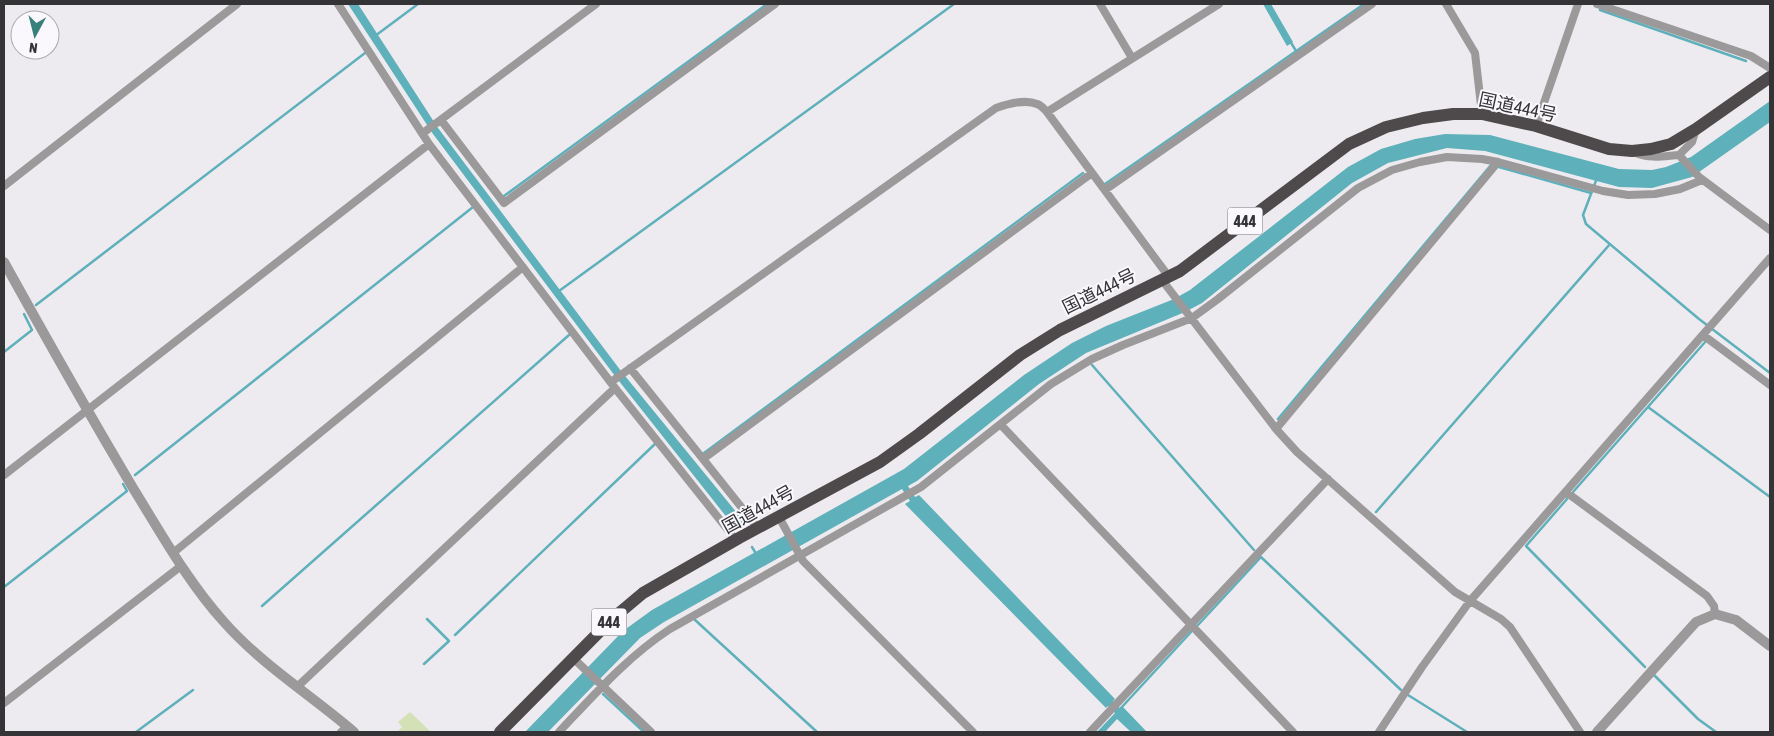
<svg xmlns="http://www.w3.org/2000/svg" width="1774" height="736" font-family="'Asap Condensed','Noto Sans JP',sans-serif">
	<rect width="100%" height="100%" fill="#edebef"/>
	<!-- green -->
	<path fill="#d4e1b7" d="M 410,712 L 431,732 L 397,732 L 402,727 L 398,722 Z"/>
	<!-- water -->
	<path fill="#5eb0bb" d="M 348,4 L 358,4 L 438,128 L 621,371 L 746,524 L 736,529 L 615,376 L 433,134 Z
		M 1263,4 L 1271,4 L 1293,42 L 1287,46 Z
		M 1770,101 L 1770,122 L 1692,177 L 1652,188 L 1619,187 L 1485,151 L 1447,148 L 1388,163 L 1352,183 L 1202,303 L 1185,312 L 1086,353 L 1039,384 L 917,481 L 908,486 L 915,497 L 919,495 L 1115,699 L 1113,701 L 1120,708 L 1122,706 L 1147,732 L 1131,732 L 1117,719 L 1105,732 L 1097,732 L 1115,713 L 1108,706 L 1106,708 L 905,504 L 910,501 L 902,489 L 664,622 L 640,638 L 548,732 L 525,732 L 623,631 L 652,610 L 904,469 L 1024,375 L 1072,343 L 1106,326 L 1174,299 L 1190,290 L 1348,167 L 1381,149 L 1415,139 L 1445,134 L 1490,135 L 1619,169 L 1652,170 L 1666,167 L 1691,157 Z"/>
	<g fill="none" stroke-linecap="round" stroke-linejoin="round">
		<!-- stream -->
		<path stroke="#5eb0bb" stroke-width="2.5" d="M 1600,10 L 1746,61
			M 375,36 L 418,4
			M 1290,41 L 1296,51
			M 1499,167 L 1591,193
			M 1597,178 L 1583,215 L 1586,224 L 1699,319 L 1770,373
			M 1105,184 L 1364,4
			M 504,196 L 767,4
			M 559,291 L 954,4
			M 36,305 L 365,53
			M 4,352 L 32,330 L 24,314
			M 1092,365 L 1254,550
			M 1648,407 L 1770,497
			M 1278,419 L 1491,165
			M 704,453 L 1083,173
			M 135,475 L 473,207
			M 1573,492 L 1706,341
			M 1567,499 L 1526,546 L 1645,667
			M 1376,512 L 1610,244
			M 752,547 L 755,552
			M 4,587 L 127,491 L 123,484
			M 262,606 L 569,335
			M 694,619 L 817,732
			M 1198,625 L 1261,557 L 1401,690
			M 455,635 L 656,443
			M 424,664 L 449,641 L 427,619
			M 1654,675 L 1698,719 L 1716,732
			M 603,694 L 644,732
			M 1408,695 L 1467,732
			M 1121,708 L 1191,632
			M 136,732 L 193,690"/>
		<!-- minor -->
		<path stroke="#9b9999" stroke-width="8" d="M 338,4 L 429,144 L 615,388 L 736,540
			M 1100,4 L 1132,58
			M 1446,4 L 1475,53 L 1482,114
			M 1597,4 L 1751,56 L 1770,68
			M 1047,112 L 1219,4
			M 441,120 L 504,203 L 775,4
			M 1536,126 L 1578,4
			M 423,133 L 596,4
			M 1636,153 C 1650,159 1664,156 1679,155 L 1699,177 L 1770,230
			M 1679,155 L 1692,142 L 1696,129
			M 4,186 L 237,4
			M 1105,190 L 1372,4
			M 1162,280 L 1276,429 L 1297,452 L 1455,592 L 1501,619 L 1510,627 L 1580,732
			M 1703,335 L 1770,385
			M 630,368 L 703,459
			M 611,382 L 996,108 C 1007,104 1026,99 1037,104 C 1041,105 1044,109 1047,112 L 1169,277
			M 1001,425 L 1293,732
			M 1276,429 L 1498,162
			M 4,475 L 429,144
			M 1566,492 L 1707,596 L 1714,606 L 1715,614
			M 779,517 L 803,561 L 973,732
			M 758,528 L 703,459 L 1092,173
			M 173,553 L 523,267
			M 573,658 L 651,732
			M 297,687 L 615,388
			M 4,703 L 181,566
			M 341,732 L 347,727
			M 559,732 C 594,695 627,657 670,629 L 921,487 L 1051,384 L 1092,359 L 1123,345 L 1192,318 L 1218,299 L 1358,188 L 1392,170 L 1420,162 L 1447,157 L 1482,159 L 1498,162 L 1603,191 L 1628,195 L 1655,194 L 1680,189 L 1702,180
			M 1090,732 L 1328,479
			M 1379,732 L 1422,667 L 1470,601 L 1770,258"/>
		<!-- tertiary -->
		<path stroke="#9b9999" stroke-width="10" d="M 4,262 C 46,338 89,414 133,488 C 162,535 188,582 224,622 C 262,665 311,695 354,732
			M 1597,732 L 1696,622 L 1715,614 L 1736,620 L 1770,646"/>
		<!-- trunk -->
		<path stroke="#4e4a4b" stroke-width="12" d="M 500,732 L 612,619 L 643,593 L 739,538 L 880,462 L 919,434 L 1020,355 L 1060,330 L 1180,271 L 1349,144 L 1386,127 L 1423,118 L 1453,114 L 1482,114 L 1536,126 L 1609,149 L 1632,151 L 1651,149 L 1671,144 L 1696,129 L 1770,77"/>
	</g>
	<g text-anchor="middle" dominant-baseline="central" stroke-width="4" stroke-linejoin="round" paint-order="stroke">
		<!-- shield labels -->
		<g fill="#faf8fc" stroke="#6f6e71" stroke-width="1">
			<rect x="1227.5" y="207.5" width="35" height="27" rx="4"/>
			<rect x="591.5" y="608.5" width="35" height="27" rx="4"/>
		</g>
		<g font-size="16" font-weight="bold" fill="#343335">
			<text x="1245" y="221">444</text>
			<text x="609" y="622">444</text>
		</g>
		<!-- street labels -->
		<g font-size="18" fill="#343335" stroke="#faf8fc">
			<text transform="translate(1518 107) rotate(12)">国道444号</text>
			<text transform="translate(1099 291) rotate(-26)">国道444号</text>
			<text transform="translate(758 509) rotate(-29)">国道444号</text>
		</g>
	</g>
	<!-- border -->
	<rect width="1774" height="736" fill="none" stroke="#343335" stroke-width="10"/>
	<!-- north arrow -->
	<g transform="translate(35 35) rotate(187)"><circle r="24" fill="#faf8fc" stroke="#aba9ac"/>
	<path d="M0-4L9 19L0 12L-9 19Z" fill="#38807b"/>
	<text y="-8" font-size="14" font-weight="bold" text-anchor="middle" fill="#343335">N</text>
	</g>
</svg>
